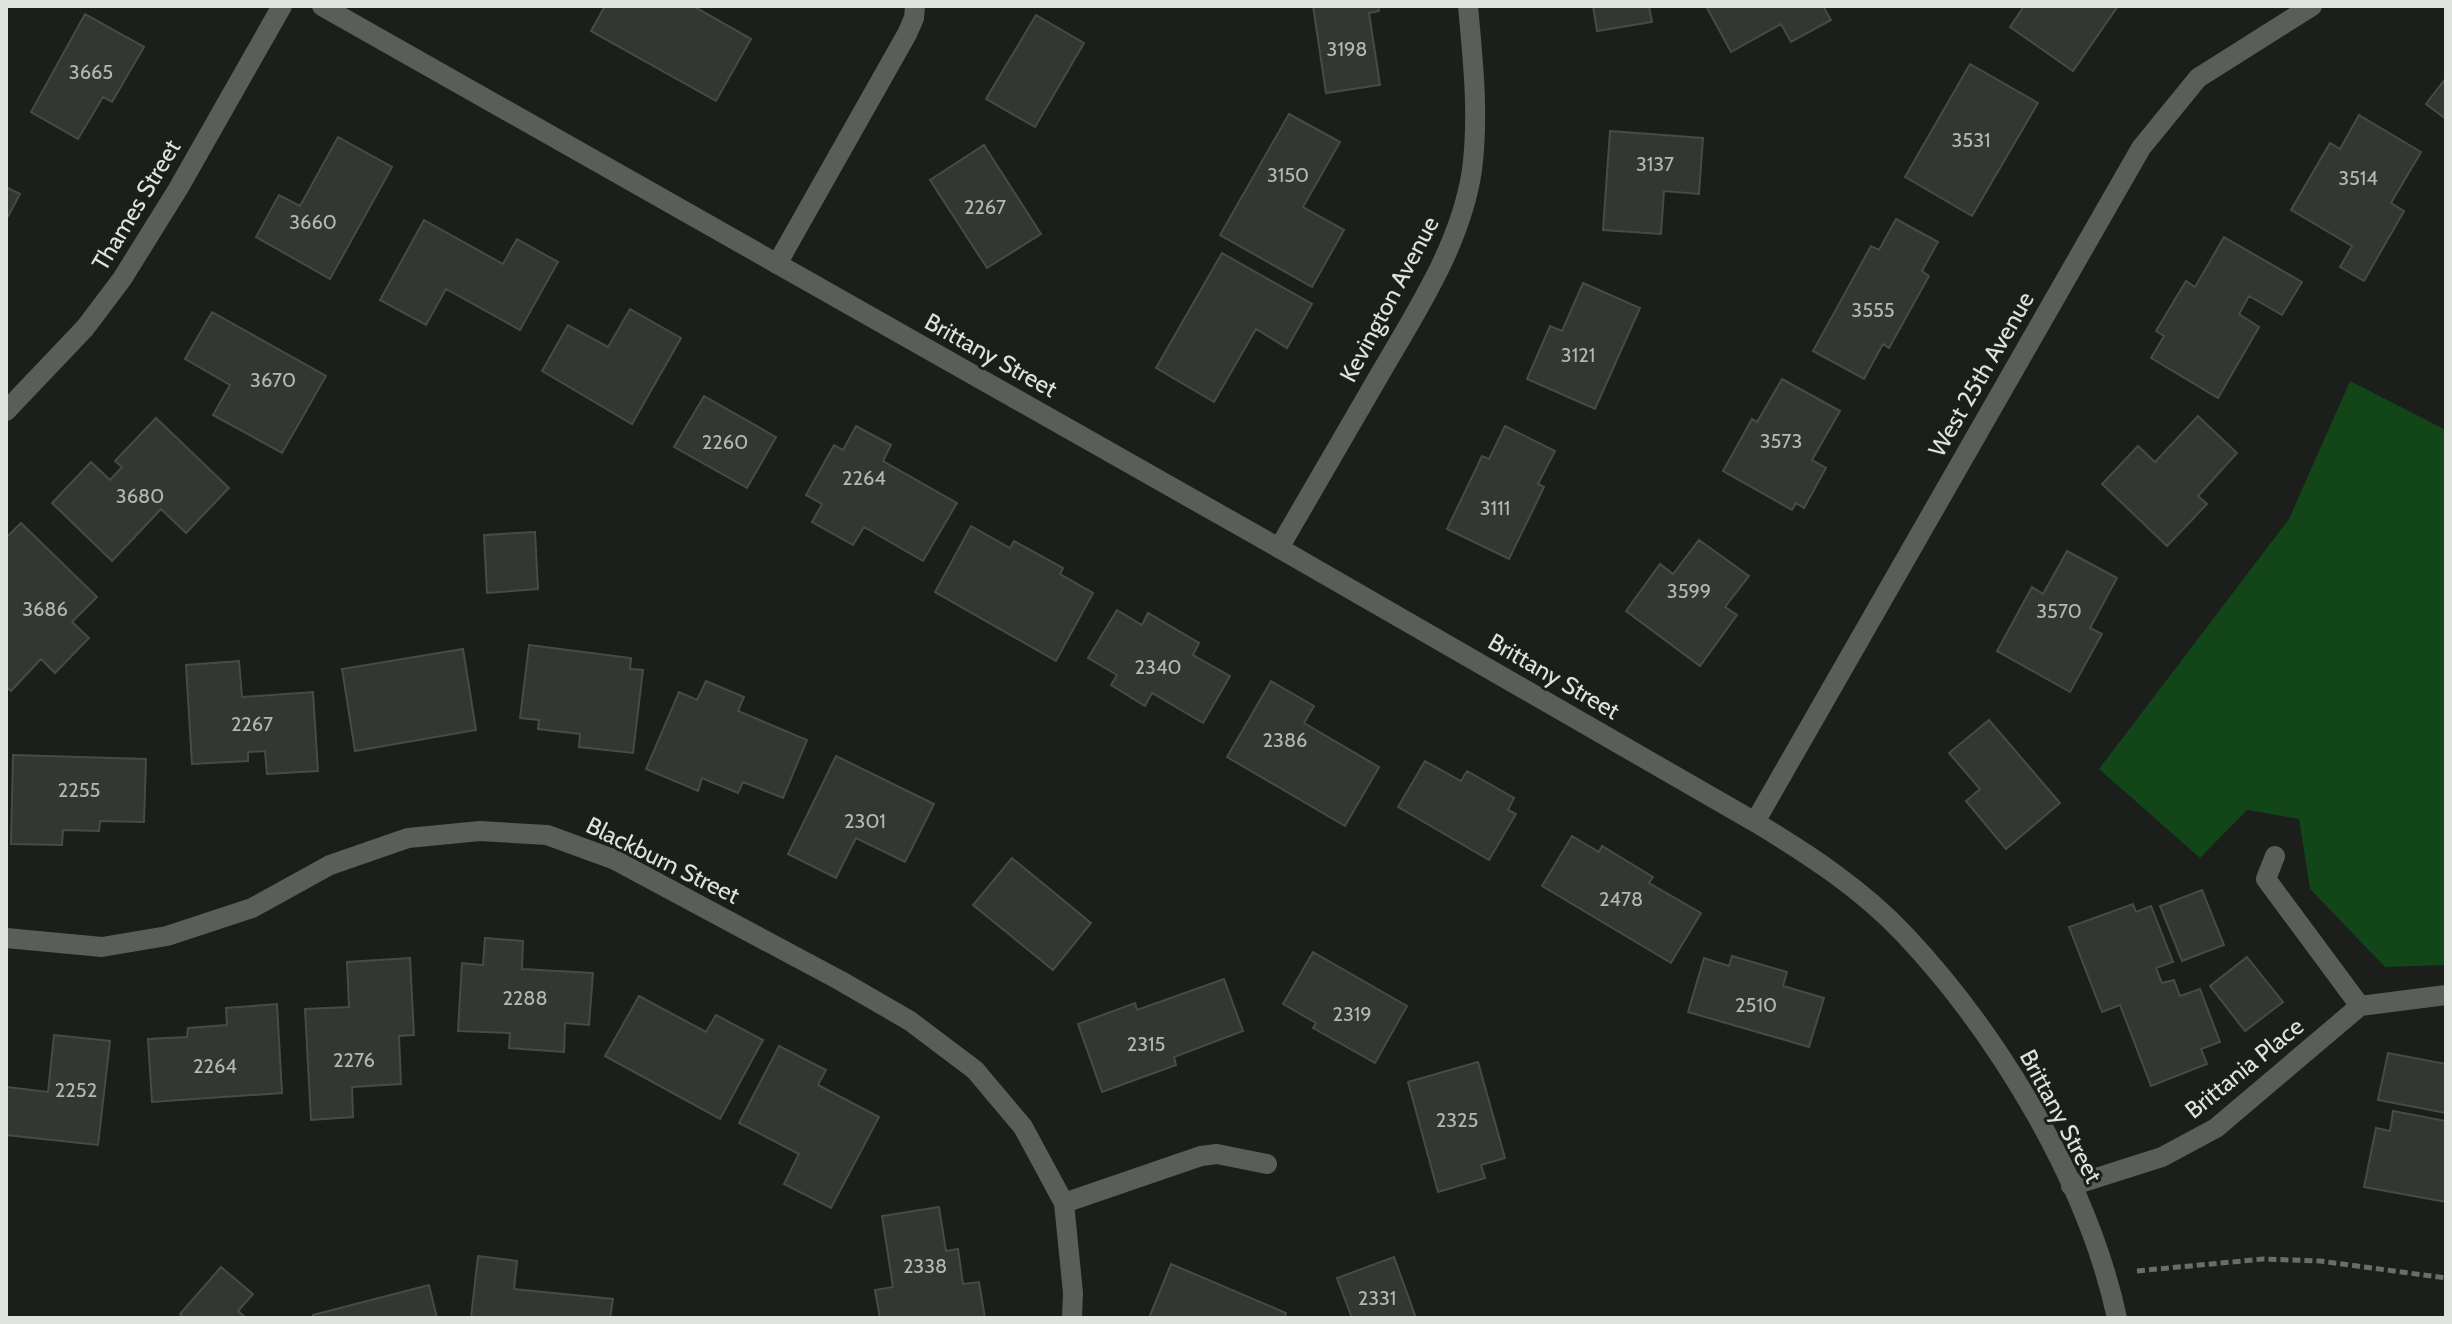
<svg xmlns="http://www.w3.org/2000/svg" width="2452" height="1324" font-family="Cabin,sans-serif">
	<rect width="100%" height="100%" fill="#1b1e1b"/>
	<!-- green -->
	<path fill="#124517" d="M 2350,381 L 2446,430 L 2446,965 L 2385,967 L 2310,889 L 2299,819 L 2247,810 L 2200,858 L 2099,769 L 2289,519 Z"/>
	<!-- building -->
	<path fill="#333633" stroke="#474b47" stroke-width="2" d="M 605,6 L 693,6 L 751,39 L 716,101 L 591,31 Z
		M 1313,6 L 1378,6 L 1379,11 L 1369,13 L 1380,85 L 1326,93 Z
		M 1593,6 L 1649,6 L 1652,22 L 1597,31 Z
		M 1706,6 L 1823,6 L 1831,20 L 1791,42 L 1781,24 L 1731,52 Z
		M 2024,6 L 2118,6 L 2073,71 L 2010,27 Z
		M 85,14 L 144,47 L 112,102 L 103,97 L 78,139 L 31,112 Z
		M 1036,15 L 1084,43 L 1035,127 L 986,99 Z
		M 1970,64 L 2038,103 L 1972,216 L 1905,177 Z
		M 2446,78 L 2446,119 L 2426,104 Z
		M 1289,114 L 1340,142 L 1303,207 L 1344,230 L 1312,287 L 1220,235 Z
		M 2359,115 L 2421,152 L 2391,203 L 2404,211 L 2364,281 L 2340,267 L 2352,246 L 2291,210 L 2330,143 L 2340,149 Z
		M 1610,131 L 1703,138 L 1699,194 L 1664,191 L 1661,234 L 1603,230 Z
		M 338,137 L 392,167 L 330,279 L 256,237 L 279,195 L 300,206 Z
		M 984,145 L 1041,234 L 987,268 L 930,180 Z
		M 6,187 L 20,194 L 6,220 Z
		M 1896,219 L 1938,242 L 1922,271 L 1929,276 L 1889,348 L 1883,344 L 1864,379 L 1813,351 L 1871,246 L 1879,250 Z
		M 424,220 L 503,264 L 517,239 L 558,262 L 520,330 L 446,289 L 426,325 L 380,300 Z
		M 2224,237 L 2302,282 L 2282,315 L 2249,296 L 2239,314 L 2259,327 L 2218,398 L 2151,358 L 2164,336 L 2156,331 L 2186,281 L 2195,287 Z
		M 1222,253 L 1312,304 L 1287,348 L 1256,329 L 1214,402 L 1156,368 Z
		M 1583,283 L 1640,308 L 1595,409 L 1527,379 L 1550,326 L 1562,331 Z
		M 630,309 L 681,338 L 632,424 L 542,371 L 568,325 L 608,347 Z
		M 212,312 L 326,376 L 282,453 L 213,415 L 230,385 L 185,359 Z
		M 1782,379 L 1840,411 L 1812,460 L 1826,468 L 1804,508 L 1796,503 L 1792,510 L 1723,471 L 1752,419 L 1757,422 Z
		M 704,396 L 776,437 L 747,488 L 674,447 Z
		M 2198,416 L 2237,453 L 2198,496 L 2207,504 L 2167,546 L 2102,484 L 2138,446 L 2155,462 Z
		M 156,418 L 229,488 L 186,533 L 161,509 L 112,561 L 52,503 L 91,462 L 110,480 L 122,467 L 115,461 Z
		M 856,426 L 891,445 L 883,461 L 957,503 L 923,561 L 864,527 L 853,545 L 812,522 L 822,504 L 806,495 L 834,445 L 843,450 Z
		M 1505,426 L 1555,451 L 1538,484 L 1544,487 L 1509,559 L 1447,529 L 1482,456 L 1489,459 Z
		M 21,523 L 97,597 L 72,622 L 89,638 L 55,673 L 41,659 L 11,691 L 6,686 L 6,538 Z
		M 971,526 L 1010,548 L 1014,541 L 1063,568 L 1060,574 L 1093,593 L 1056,661 L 935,592 Z
		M 535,532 L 538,589 L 487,593 L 484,535 Z
		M 1699,540 L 1749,576 L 1725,607 L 1737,615 L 1700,666 L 1626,611 L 1660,564 L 1673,574 Z
		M 2067,551 L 2117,578 L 2090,628 L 2102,634 L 2070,692 L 1997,651 L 2032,587 L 2043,594 Z
		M 1117,610 L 1142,625 L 1148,613 L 1199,643 L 1193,655 L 1230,676 L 1203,723 L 1152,693 L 1145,706 L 1111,685 L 1117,675 L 1088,658 Z
		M 529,645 L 631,658 L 630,669 L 643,670 L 633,753 L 579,747 L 580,734 L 538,729 L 539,720 L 520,718 Z
		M 463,649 L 476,730 L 355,751 L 342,669 Z
		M 239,661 L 242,697 L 313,692 L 318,771 L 267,774 L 265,751 L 248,752 L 248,761 L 192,764 L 186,665 Z
		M 706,681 L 744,697 L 738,711 L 807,740 L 783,798 L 743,782 L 738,793 L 702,778 L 698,791 L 646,769 L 679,692 L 697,700 Z
		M 1271,681 L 1314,706 L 1304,723 L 1379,767 L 1345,826 L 1227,757 Z
		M 1989,720 L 2060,803 L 2006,849 L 1966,801 L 1980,789 L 1949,753 Z
		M 13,755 L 146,759 L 144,822 L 100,821 L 99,831 L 63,830 L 62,845 L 11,844 Z
		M 836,756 L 934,804 L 905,862 L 856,838 L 836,878 L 788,854 Z
		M 1425,761 L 1461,781 L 1467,771 L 1514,798 L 1508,810 L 1516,814 L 1489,860 L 1398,807 Z
		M 1572,836 L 1599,852 L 1602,846 L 1653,877 L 1649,883 L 1701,913 L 1671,963 L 1542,886 Z
		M 1012,858 L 1091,923 L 1053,970 L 973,905 Z
		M 2202,890 L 2224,945 L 2182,961 L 2160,906 Z
		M 2133,904 L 2136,912 L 2151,906 L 2173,962 L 2156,968 L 2162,983 L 2174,980 L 2180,996 L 2200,989 L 2220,1042 L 2201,1049 L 2207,1064 L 2151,1086 L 2120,1005 L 2102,1012 L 2069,927 Z
		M 485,938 L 523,941 L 522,969 L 593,973 L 589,1025 L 565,1023 L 564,1052 L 509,1048 L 510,1033 L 458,1031 L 462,963 L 483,965 Z
		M 1313,952 L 1407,1006 L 1375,1063 L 1313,1028 L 1316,1023 L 1283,1004 Z
		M 1732,956 L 1787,972 L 1783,986 L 1824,998 L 1809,1047 L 1688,1012 L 1704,958 L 1729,966 Z
		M 2247,957 L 2283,1002 L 2245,1031 L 2210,986 Z
		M 410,958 L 414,1035 L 399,1036 L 401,1084 L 352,1087 L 353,1117 L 311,1120 L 305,1009 L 349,1007 L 347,962 Z
		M 1224,979 L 1243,1031 L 1174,1057 L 1176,1065 L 1102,1092 L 1078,1024 L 1135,1003 L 1137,1010 Z
		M 639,996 L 706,1032 L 716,1015 L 763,1040 L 720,1119 L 605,1056 Z
		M 277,1004 L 282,1093 L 152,1102 L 148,1039 L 187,1037 L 188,1028 L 227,1025 L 226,1008 Z
		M 54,1035 L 110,1041 L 98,1145 L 6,1135 L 6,1087 L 48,1092 Z
		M 779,1046 L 826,1070 L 818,1085 L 879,1117 L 831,1208 L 784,1184 L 799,1154 L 739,1123 Z
		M 2388,1053 L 2446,1064 L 2446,1113 L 2378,1100 Z
		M 1478,1062 L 1505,1158 L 1481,1165 L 1485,1178 L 1438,1192 L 1408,1082 Z
		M 2393,1111 L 2446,1121 L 2446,1202 L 2364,1187 L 2376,1128 L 2390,1131 Z
		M 939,1207 L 946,1251 L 958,1249 L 963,1284 L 979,1282 L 985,1318 L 880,1318 L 875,1290 L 893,1287 L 882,1216 Z
		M 478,1256 L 517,1261 L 514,1289 L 613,1299 L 610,1318 L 471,1318 Z
		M 1394,1257 L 1416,1318 L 1352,1318 L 1337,1278 Z
		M 1171,1264 L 1286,1313 L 1284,1318 L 1149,1318 Z
		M 221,1267 L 253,1294 L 238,1311 L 246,1318 L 184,1318 L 180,1314 Z
		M 429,1285 L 437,1318 L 314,1318 L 313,1315 Z"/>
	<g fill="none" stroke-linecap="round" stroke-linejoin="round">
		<!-- path -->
		<path stroke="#6a6d6a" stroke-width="5" stroke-dasharray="8 4" stroke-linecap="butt" d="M 2137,1271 L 2263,1259 L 2320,1261 L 2446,1278"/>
		<!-- street -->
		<path stroke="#5a5e5a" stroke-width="20" d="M 777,264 L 907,34 L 914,18 L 915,6
			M 6,411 L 85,328 L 122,279 L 178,189 L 282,6
			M 1279,548 C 1313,490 1346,432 1380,374 C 1417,310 1461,244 1472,170 C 1479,115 1473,61 1468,6
			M 1755,822 C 1808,854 1862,889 1905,935 C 1999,1035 2088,1183 2117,1318
			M 2275,856 L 2266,879 L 2360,1006
			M 6,938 L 102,947 L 167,936 L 252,908 L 330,865 L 408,838 L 480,831 L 547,835 L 613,859 L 841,981 L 910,1021 L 975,1070 L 1023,1127 L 1064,1203
			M 2071,1186 L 2162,1157 L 2216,1128 L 2360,1006 L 2446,995
			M 1072,1318 L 1073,1293 L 1064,1203 L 1201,1156 L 1217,1154 L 1267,1164"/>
		<!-- secondary -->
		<path stroke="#5a5e5a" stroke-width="20" d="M 322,6 L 1279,548 L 1755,822 L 2141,148 L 2198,78 L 2312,6"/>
	</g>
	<g text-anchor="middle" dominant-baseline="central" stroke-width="6" stroke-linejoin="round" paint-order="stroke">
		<!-- number labels -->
		<g font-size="20" fill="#b5b7b5">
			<text x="1347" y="49">3198</text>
			<text x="91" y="72">3665</text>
			<text x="1971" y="140">3531</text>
			<text x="1655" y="164">3137</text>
			<text x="1288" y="175">3150</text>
			<text x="2358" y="178">3514</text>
			<text x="985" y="207">2267</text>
			<text x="313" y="222">3660</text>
			<text x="1873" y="310">3555</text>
			<text x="1578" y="355">3121</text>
			<text x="273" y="380">3670</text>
			<text x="1781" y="441">3573</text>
			<text x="725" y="442">2260</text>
			<text x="864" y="478">2264</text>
			<text x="140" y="496">3680</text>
			<text x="1495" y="508">3111</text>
			<text x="1689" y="591">3599</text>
			<text x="45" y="609">3686</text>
			<text x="2059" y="611">3570</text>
			<text x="1158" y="667">2340</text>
			<text x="252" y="724">2267</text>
			<text x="1285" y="740">2386</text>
			<text x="79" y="790">2255</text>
			<text x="865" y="821">2301</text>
			<text x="1621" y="899">2478</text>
			<text x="525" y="998">2288</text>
			<text x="1756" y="1005">2510</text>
			<text x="1352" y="1014">2319</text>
			<text x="1146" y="1044">2315</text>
			<text x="354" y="1060">2276</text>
			<text x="215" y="1066">2264</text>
			<text x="76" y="1090">2252</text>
			<text x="1457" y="1120">2325</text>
			<text x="925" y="1266">2338</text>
			<text x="1377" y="1298">2331</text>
		</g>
		<!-- street labels -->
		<g font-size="24" fill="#e0e2e0" stroke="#1b1e1b">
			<text transform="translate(136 205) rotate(-59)">Thames Street</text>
			<text transform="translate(1389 299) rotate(-62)">Kevington Avenue</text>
			<text transform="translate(991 355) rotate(29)">Brittany Street</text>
			<text transform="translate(1981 374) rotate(-60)">West 25th Avenue</text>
			<text transform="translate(1554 676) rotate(30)">Brittany Street</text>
			<text transform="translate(663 860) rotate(26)">Blackburn Street</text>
			<text transform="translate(2244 1068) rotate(-39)">Brittania Place</text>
			<text transform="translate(2061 1116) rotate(62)">Brittany Street</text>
		</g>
	</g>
	<!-- border -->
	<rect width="2452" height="1324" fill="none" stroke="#e0e2e0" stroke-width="16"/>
</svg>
